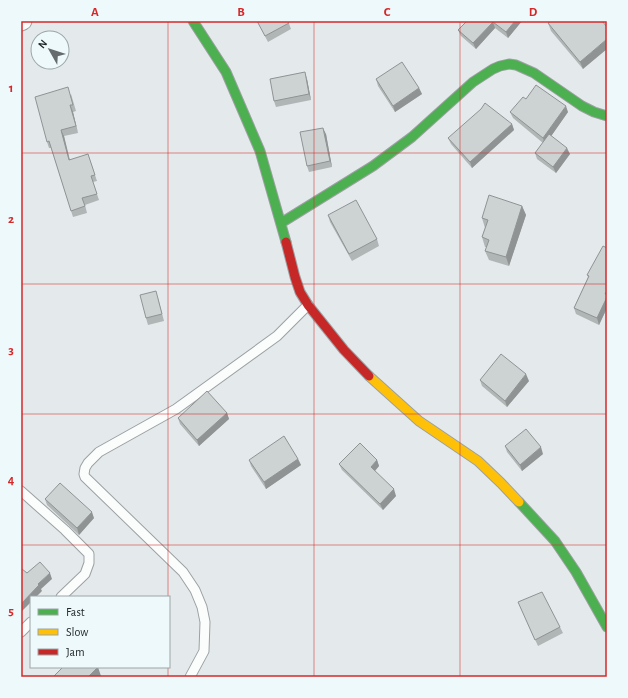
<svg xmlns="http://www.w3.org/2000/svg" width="628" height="698" font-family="'Alegreya Sans',sans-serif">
	<rect width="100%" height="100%" fill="#e4eaec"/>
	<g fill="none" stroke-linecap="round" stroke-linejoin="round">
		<defs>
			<path id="lane" d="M 21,491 L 65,530 L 89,554 L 89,563 L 85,574 L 61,597
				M 21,632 L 31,622
				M 190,677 L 204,651 L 205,622 L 202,607 L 195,590 L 183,572 L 85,477 L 84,474 L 85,468 L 88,463 L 99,452 L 176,409 L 277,336 L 308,305"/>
			<path id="street" d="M 21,22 L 23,21"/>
			<path id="fast" d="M 193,21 L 226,72 L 260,151 L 286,242
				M 281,223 L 373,166 L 412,137 L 473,82 L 493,69 L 500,66 L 509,64 L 516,65 L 534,73 L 582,106 L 594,112 L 607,116
				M 519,502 L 555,541 L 576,572 L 607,627"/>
			<path id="slow" d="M 369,376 L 419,421 L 478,461 L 501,483 L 519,502"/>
			<path id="jam" d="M 286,242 L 295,277 L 300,292 L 308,305 L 344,350 L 369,376"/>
		</defs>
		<!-- lane casing -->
		<use href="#lane" stroke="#9ca0a2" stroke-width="11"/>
		<!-- street casing -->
		<use href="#street" stroke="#9ca0a2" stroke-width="19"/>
		<!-- fast casing -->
		<use href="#fast" stroke="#9ca0a2" stroke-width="11"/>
		<!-- slow casing -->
		<use href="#slow" stroke="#9ca0a2" stroke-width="11"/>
		<!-- jam casing -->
		<use href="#jam" stroke="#9ca0a2" stroke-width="11"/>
		<!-- lane -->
		<use href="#lane" stroke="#fbfcfc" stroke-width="9"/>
		<!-- street -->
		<use href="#street" stroke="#fbfcfc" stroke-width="17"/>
		<!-- fast -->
		<use href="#fast" stroke="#4caf50" stroke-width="9"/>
		<!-- slow -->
		<use href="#slow" stroke="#ffc107" stroke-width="9"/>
		<!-- jam -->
		<use href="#jam" stroke="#c62828" stroke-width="9"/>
	</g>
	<!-- wall -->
	<path fill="#b0b5b5" d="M 257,21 L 288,21 L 291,29 L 268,42 Z
		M 467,21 L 522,21 L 508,38 L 495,28 L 476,49 L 461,36 L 458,30 Z
		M 602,21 L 583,69 L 551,31 L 548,23 Z
		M 307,79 L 311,100 L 276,107 L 274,101 Z
		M 376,79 L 419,88 L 422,94 L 395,112 L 378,86 Z
		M 71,94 L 76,111 L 73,112 L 78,133 L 64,136 L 70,160 L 88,154 L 97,181 L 93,182 L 99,200 L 85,205 L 87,213 L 73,217 L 51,148 L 49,148 L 47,142 Z
		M 526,99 L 568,112 L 551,136 L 570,154 L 556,173 L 537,159 L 535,153 L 543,143 L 513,118 L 510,112 Z
		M 512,124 L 514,130 L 472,168 L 451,144 L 448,138 Z
		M 326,134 L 332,167 L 309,172 L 307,166 Z
		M 522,206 L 526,215 L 509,266 L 489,260 L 485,251 L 487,247 L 485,247 L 482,237 L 485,228 L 482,218 Z
		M 328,215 L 377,239 L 379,246 L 352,261 L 330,222 Z
		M 607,248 L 607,308 L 599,325 L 576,314 L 574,308 L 588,277 L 587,275 Z
		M 158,298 L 164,321 L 148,325 L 146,318 Z
		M 480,380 L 529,381 L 507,407 L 482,386 Z
		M 227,413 L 229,419 L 199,446 L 180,424 L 178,418 Z
		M 505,446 L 543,454 L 522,471 L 507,452 Z
		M 298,459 L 301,465 L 266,489 L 251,466 L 249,460 Z
		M 377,460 L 379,466 L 375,471 L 396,496 L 383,510 L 342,470 L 339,464 Z
		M 45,499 L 94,518 L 79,535 L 47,505 Z
		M 518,602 L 560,627 L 563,633 L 538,646 Z"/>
	<!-- shaded-wall -->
	<path fill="#909394" d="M 515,21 L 522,21 L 508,38 L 506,32 Z
		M 493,22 L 495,28 L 476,49 L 473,43 Z
		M 607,39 L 607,49 L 583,69 L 580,62 Z
		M 305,72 L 307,79 L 311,100 L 309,94 Z
		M 419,88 L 422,94 L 395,112 L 393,106 Z
		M 70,105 L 73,112 L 78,133 Z
		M 566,106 L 568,112 L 545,145 L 543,138 Z
		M 512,124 L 514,130 L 472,168 L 470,162 Z
		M 323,128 L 326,134 L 332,167 L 330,161 Z
		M 61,130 L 64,136 L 71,166 L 69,160 Z
		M 567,148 L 570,154 L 556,173 L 553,167 Z
		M 522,206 L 526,215 L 509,266 L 506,257 Z
		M 607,291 L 607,308 L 599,325 L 597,318 L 605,294 Z
		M 526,374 L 529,381 L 507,407 L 505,401 Z
		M 227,413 L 229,419 L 199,446 L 197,440 Z
		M 541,447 L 543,454 L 522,471 L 520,465 Z
		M 298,459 L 301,465 L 266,489 L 264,482 Z
		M 377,460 L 379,466 L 373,473 L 371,467 Z
		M 394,489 L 396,496 L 383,510 L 380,504 Z
		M 92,512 L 94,518 L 79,535 L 77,528 Z
		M 50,573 L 52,579 L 41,589 L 42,591 L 36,597 L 31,597 L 31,602 L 21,612 L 21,604 L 38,584 Z
		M 98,667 L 101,676 L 101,677 L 88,677 Z"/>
	<!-- building -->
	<path fill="#cdd2d3" stroke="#909394" d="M 257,21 L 288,21 L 289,23 L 265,36 Z
		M 467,21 L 515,21 L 506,32 L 493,22 L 473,43 L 458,30 Z
		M 551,21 L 602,21 L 607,27 L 607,39 L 580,62 L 548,23 Z
		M 402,62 L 419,88 L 393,106 L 376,79 Z
		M 305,72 L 309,94 L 274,101 L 270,79 Z
		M 536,85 L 566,106 L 543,138 L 510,112 L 523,97 L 526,99 Z
		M 68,87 L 73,105 L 70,105 L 76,126 L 61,130 L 69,160 L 88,154 L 95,175 L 91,176 L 97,194 L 82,198 L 85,206 L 71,211 L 49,141 L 47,142 L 35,97 Z
		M 485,103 L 512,124 L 470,162 L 448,138 L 481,109 Z
		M 323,128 L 330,161 L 307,166 L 300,132 Z
		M 549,134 L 567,148 L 553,167 L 535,153 Z
		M 489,195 L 522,206 L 506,257 L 485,251 L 489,240 L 482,237 L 488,220 L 482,218 Z
		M 356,200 L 377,239 L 349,254 L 328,215 Z
		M 603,246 L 607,248 L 607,291 L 605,294 L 607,294 L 607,297 L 597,318 L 574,308 L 589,276 L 587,275 Z
		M 156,291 L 162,314 L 146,318 L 140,295 Z
		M 501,354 L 526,374 L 505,401 L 480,380 Z
		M 207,391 L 227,413 L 197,440 L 178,418 Z
		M 526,429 L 541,447 L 520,465 L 505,446 Z
		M 284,436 L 298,459 L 264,482 L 249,460 Z
		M 360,443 L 377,460 L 371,467 L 394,489 L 380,504 L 339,464 Z
		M 60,483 L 92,512 L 77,528 L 45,499 Z
		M 40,562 L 50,573 L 38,584 L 39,585 L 21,604 L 21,570 L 22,569 L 27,573 Z
		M 542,592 L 560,627 L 535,640 L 518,602 Z
		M 63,667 L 98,667 L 88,677 L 53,677 Z"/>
	<!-- grid -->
	<path fill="none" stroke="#d62828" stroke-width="1" stroke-opacity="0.55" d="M 168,21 L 168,597M 314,21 L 314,677M 460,21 L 460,677M 21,153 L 607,153M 21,284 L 607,284M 21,414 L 607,414M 21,545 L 607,545M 168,667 L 168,677"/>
	<!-- border -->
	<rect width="628" height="698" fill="none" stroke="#eef9fc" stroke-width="44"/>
	<!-- legend -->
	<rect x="30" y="596" width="140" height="72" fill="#eef9fc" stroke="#9ca5a7"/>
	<rect x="38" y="609" width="20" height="6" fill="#4caf50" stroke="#9ca5a7"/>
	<text x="66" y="616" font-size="12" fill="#222728">Fast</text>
	<rect x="38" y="629" width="20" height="6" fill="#ffc107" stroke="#9ca5a7"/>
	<text x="66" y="636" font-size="12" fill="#222728">Slow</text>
	<rect x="38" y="649" width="20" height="6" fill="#c62828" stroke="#9ca5a7"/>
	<text x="66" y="656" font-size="12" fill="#222728">Jam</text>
	<!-- north arrow -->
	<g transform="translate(50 50) rotate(309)"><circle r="19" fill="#eef9fc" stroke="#9ca5a7"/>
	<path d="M0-3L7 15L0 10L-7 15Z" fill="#666b6d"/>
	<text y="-6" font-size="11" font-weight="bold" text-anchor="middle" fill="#222728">N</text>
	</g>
	<rect x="22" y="22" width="584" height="654" fill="none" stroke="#d62828" stroke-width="1.5"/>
	<g font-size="13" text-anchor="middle" font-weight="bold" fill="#d62828">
		<text x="95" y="16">A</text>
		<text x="241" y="16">B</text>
		<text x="387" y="16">C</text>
		<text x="533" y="16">D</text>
		<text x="11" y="92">1</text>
		<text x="11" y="223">2</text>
		<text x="11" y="354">3</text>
		<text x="11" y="484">4</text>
		<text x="11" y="615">5</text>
	</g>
</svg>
